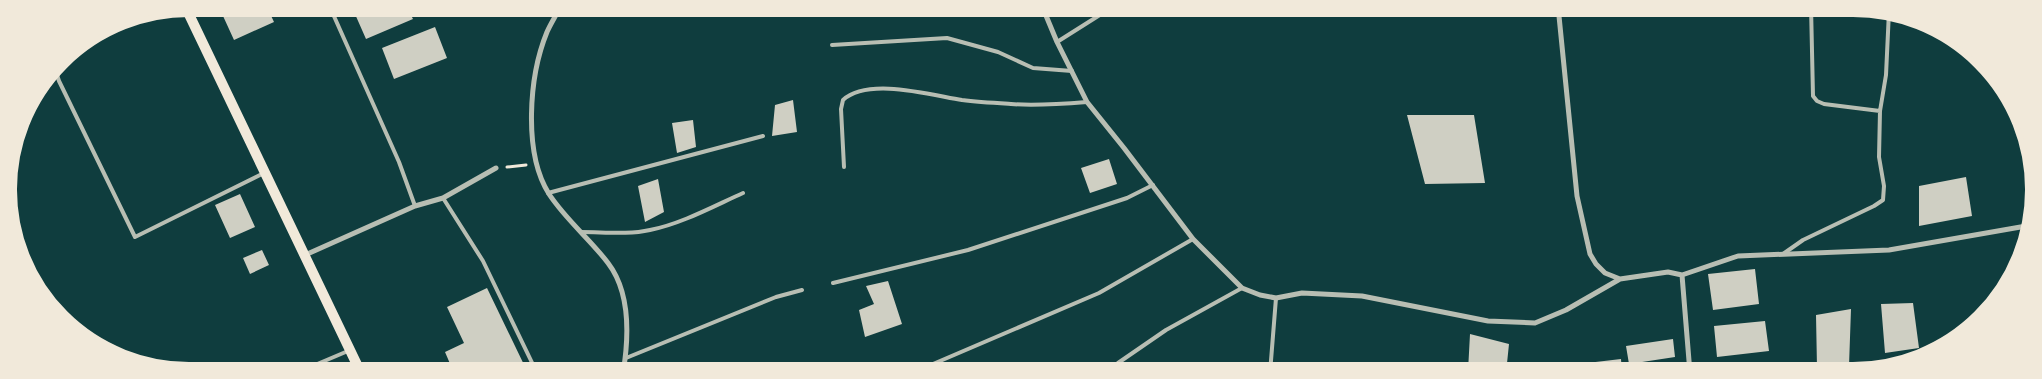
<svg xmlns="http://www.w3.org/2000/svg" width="2042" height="379" font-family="Overpass,sans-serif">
	<rect width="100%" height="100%" fill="#0f3d3e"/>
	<!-- building -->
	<path fill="#cfcfc3" d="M 218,5 L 266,5 L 274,22 L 234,40 Z
		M 351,5 L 406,5 L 413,19 L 366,39 Z
		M 435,27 L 447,58 L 394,79 L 382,48 Z
		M 793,100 L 797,132 L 772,136 L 775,105 Z
		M 1407,115 L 1474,115 L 1485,183 L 1425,184 Z
		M 693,120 L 696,147 L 677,153 L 672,123 Z
		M 1109,159 L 1117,184 L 1090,193 L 1081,168 Z
		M 1966,177 L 1972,216 L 1919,226 L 1919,186 Z
		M 658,179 L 664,212 L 645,222 L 638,186 Z
		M 240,194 L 255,227 L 230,238 L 215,205 Z
		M 262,250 L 269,265 L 250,274 L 243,258 Z
		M 1755,269 L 1759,304 L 1713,310 L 1708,274 Z
		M 888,281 L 902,324 L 865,337 L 859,310 L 874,304 L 866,286 Z
		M 487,288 L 528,373 L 454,373 L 445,352 L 464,343 L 447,307 Z
		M 1913,303 L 1919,348 L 1885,353 L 1881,304 Z
		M 1851,309 L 1849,366 L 1817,368 L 1816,315 Z
		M 1765,321 L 1769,351 L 1717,357 L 1714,326 Z
		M 1470,334 L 1509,344 L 1506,373 L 1475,373 L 1468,371 Z
		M 1673,339 L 1675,357 L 1629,364 L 1626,346 Z
		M 1621,359 L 1622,373 L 1588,373 L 1587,363 Z"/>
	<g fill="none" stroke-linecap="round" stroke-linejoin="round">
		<!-- path -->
		<path stroke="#f1e9da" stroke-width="3" d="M 507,167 L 526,165"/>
		<!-- service -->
		<path stroke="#b8beb3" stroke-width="4" d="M 329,5 L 399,162 L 415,206
			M 1811,6 L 1813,96 L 1817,101 L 1824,104 L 1880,111
			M 1057,42 L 1114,6
			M 832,45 L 947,38 L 998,52 L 1033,68 L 1072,71
			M 54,66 L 59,81 L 135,237 L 264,173
			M 844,167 L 841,109 L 843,100 C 868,77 931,95 962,100 C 978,102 995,103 1011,104 C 1037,106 1062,104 1087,102
			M 548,193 L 763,136
			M 443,198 L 483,261 L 537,373
			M 581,232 C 604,232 628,235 650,230 C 681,224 714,206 743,193
			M 1783,254 L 1803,240 L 1874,206 L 1883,200 L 1884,186 L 1879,157 L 1880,111 L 1886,75 L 1889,11
			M 833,283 L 968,250 L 1127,198 L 1153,185
			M 626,358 L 776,297 L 802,290
			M 1118,363 L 1166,330 L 1242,288
			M 296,373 L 348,351
			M 912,373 L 1099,293 L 1193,239
			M 1270,373 L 1276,298
			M 1842,374 L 1914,358"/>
		<!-- minor -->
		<path stroke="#b8beb3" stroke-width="5" d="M 561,5 C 557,14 551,23 547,32 C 529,76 523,153 549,194 C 566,220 590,239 608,263 C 631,293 629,337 623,373
			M 1042,6 L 1057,42 L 1087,102 L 1124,148 L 1193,239 L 1242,288 L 1260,295 L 1276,298 L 1302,293 L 1362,296 L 1488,321 L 1535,323 L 1566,310 L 1620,279
			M 1558,6 L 1577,196 L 1590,254 L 1596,264 L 1605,273 L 1620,279 L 1668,272 L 1682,275 L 1690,373
			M 305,255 L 415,206 L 443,198 L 496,168
			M 1682,275 L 1738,256 L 1889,250 L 2032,225"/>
		<!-- secondary -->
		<path stroke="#f1e9da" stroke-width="10" d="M 185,6 L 361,373"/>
	</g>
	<!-- crop -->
	<path d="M0 0H2042V379H0ZM189 14H1853A175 175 0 0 1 2028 189V190A175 175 0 0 1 1853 365H189A175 175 0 0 1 14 190V189A175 175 0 0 1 189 14Z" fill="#f1e9da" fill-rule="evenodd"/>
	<path fill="none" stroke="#f1e9da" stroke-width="6" d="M189 14H1853A175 175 0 0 1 2028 189V190A175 175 0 0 1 1853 365H189A175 175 0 0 1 14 190V189A175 175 0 0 1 189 14Z"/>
</svg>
